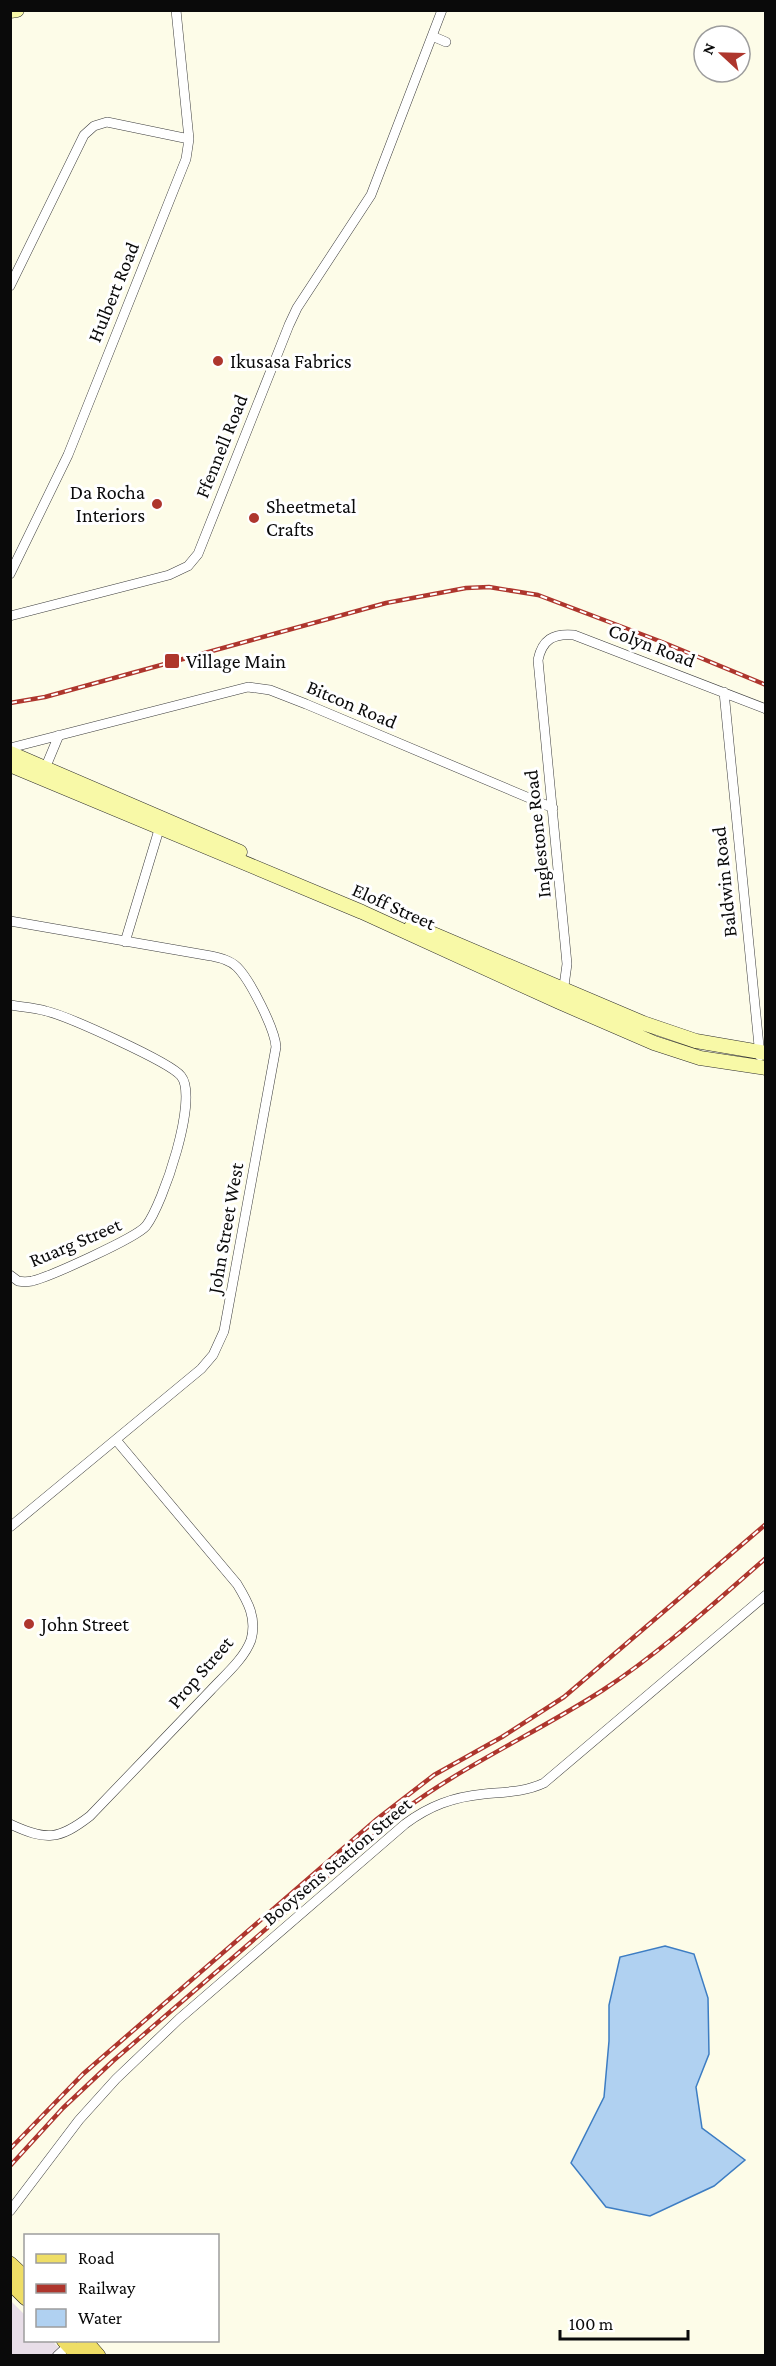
<svg xmlns="http://www.w3.org/2000/svg" width="776" height="2366" font-family="'Crimson Pro',serif">
	<rect width="100%" height="100%" fill="#fdfce8"/>
	<!-- industrial -->
	<path fill="#e8dee8" d="M 10,2300 L 25,2315 L 26,2340 L 52,2341 L 67,2355 L 11,2355 Z"/>
	<!-- water -->
	<path fill="#b0d1f1" stroke="#3d7dc3" stroke-width="1.5" d="M 665,1946 L 694,1954 L 708,1998 L 709,2054 L 696,2087 L 702,2128 L 745,2160 L 714,2186 L 650,2216 L 606,2207 L 571,2163 L 604,2097 L 609,2041 L 609,2005 L 620,1957 Z"/>
	<g fill="none" stroke-linecap="round" stroke-linejoin="round">
		<defs>
			<path id="street" d="M 432,36 L 446,42
				M 10,286 L 84,135 L 94,126 L 107,122 L 189,139
				M 10,574 L 68,455 L 186,159 L 189,139 L 176,10
				M 10,616 L 169,575 L 188,566 L 198,554 L 289,325 L 297,308 L 371,195 L 442,10
				M 724,692 L 760,1056
				M 10,748 L 248,687 L 270,690 L 306,704 L 553,808
				M 44,771 L 59,735
				M 10,921 L 211,956 C 220,958 230,960 237,967 C 250,980 275,1029 276,1047 L 224,1331 L 213,1355 L 201,1369 L 10,1527
				M 125,942 L 161,823
				M 563,993 L 567,964 L 538,660 C 542,640 553,633 574,635 L 766,709
				M 10,1005 C 22,1007 35,1008 46,1011 C 67,1016 170,1062 181,1076 C 199,1098 163,1204 146,1226 C 136,1238 49,1277 32,1281 C 27,1282 23,1282 18,1281 L 10,1275
				M 10,1824 C 46,1841 59,1840 90,1816 C 130,1774 171,1732 211,1690 C 225,1675 244,1659 251,1640 C 257,1618 248,1602 237,1584 L 116,1440
				M 10,2211 L 79,2120 L 116,2079 L 179,2019 L 405,1824 C 429,1806 453,1797 484,1794 C 505,1792 525,1792 544,1783 L 766,1595
				M 57,2356 L 71,2343"/>
			<path id="secondary" d="M 10,11 L 17,10
				M 10,753 L 240,852
				M 10,765 L 362,912 L 559,1002 L 654,1043 L 700,1058 L 766,1068
				M 412,925 L 643,1023 L 696,1041 L 766,1053"/>
			<path id="primary" d="M 10,2264 L 26,2279
				M 10,2282 L 26,2298
				M 64,2340 L 79,2356
				M 84,2340 L 98,2356"/>
		</defs>
		<!-- street casing -->
		<use href="#street" stroke="#3d3d3d" stroke-width="10"/>
		<!-- secondary casing -->
		<use href="#secondary" stroke="#2c2c2c" stroke-width="15"/>
		<!-- primary casing -->
		<use href="#primary" stroke="#1b1b1b" stroke-width="16"/>
		<!-- street -->
		<use href="#street" stroke="#fff" stroke-width="9"/>
		<!-- secondary -->
		<use href="#secondary" stroke="#f8f9a7" stroke-width="14"/>
		<!-- primary -->
		<use href="#primary" stroke="#efde66" stroke-width="15"/>
		<defs>
			<path id="rail" d="M 10,703 L 45,697 L 386,603 L 466,588 L 489,587 L 538,595 L 662,642 L 766,685
				M 10,2149 L 83,2074 L 377,1819 L 434,1775 L 502,1737 L 564,1697 L 766,1524
				M 10,2166 L 63,2108 L 113,2061 L 404,1810 C 466,1764 538,1732 603,1690 C 661,1652 713,1604 766,1558"/>
		</defs>
		<!-- rail casing -->
		<use href="#rail" stroke="#ae362d" stroke-width="4.5"/>
		<!-- rail -->
		<use href="#rail" stroke="#fff" stroke-width="2" stroke-dasharray="7" stroke-linecap="butt"/>
	</g>
	<!-- markers -->
	<g fill="#ae362d" stroke="#fff" stroke-width="2">
		<circle cx="218" cy="361" r="6"/>
		<circle cx="157" cy="504" r="6"/>
		<circle cx="254" cy="518" r="6"/>
		<rect x="164" y="653" width="16" height="16" rx="3"/>
		<circle cx="29" cy="1624" r="6"/>
	</g>
	<g text-anchor="middle" dominant-baseline="central" stroke-width="6" stroke-linejoin="round" paint-order="stroke">
		<!-- street labels -->
		<g font-size="20" fill="#0a0a0a" stroke="#fff">
			<text transform="translate(113 292) rotate(-68)">Hulbert Road</text>
			<text transform="translate(221 446) rotate(-68)">Ffennell Road</text>
			<text transform="translate(652 645) rotate(21)">Colyn Road</text>
			<text transform="translate(352 704) rotate(23)">Bitcon Road</text>
			<text transform="translate(537 834) rotate(-96)">Inglestone Road</text>
			<text transform="translate(724 882) rotate(-96)">Baldwin Road</text>
			<text transform="translate(394 906) rotate(24)">Eloff Street</text>
			<text transform="translate(225 1228) rotate(-80)">John Street West</text>
			<text transform="translate(75 1242) rotate(-23)">Ruarg Street</text>
			<text transform="translate(200 1672) rotate(-49)">Prop Street</text>
			<text transform="translate(337 1861) rotate(-40)">Booysens Station Street</text>
		</g>
		<!-- poi labels -->
		<g font-size="20" fill="#0a0a0a" stroke="#fff" text-anchor="start">
			<text x="230" y="361">Ikusasa Fabrics</text>
			<text x="145" y="492" text-anchor="end">Da Rocha<tspan x="145" dy="23">Interiors</tspan></text>
			<text x="266" y="506">Sheetmetal<tspan x="266" dy="23">Crafts</tspan></text>
			<text x="186" y="661">Village Main</text>
			<text x="41" y="1624">John Street</text>
		</g>
	</g>
	<!-- border -->
	<rect width="776" height="2366" fill="none" stroke="#0a0a0a" stroke-width="24"/>
	<!-- legend -->
	<rect x="24" y="2234" width="195" height="108" fill="#ffffff" stroke="#9d9d9d" stroke-width="1.5"/>
	<rect x="36" y="2254" width="30" height="9" fill="#efde66" stroke="#9d9d9d" stroke-width="1.5"/>
	<text x="78" y="2264" font-size="18" fill="#0a0a0a">Road</text>
	<rect x="36" y="2284" width="30" height="9" fill="#ae362d" stroke="#9d9d9d" stroke-width="1.5"/>
	<text x="78" y="2294" font-size="18" fill="#0a0a0a">Railway</text>
	<rect x="36" y="2309" width="30" height="18" fill="#b0d1f1" stroke="#9d9d9d" stroke-width="1.5"/>
	<text x="78" y="2324" font-size="18" fill="#0a0a0a">Water</text>
	<!-- north arrow -->
	<g transform="translate(722 54) rotate(292)"><circle r="28" fill="#ffffff" stroke="#9d9d9d" stroke-width="1.5"/>
	<path d="M0-4.5L10 22L0 15L-10 22Z" fill="#ae362d"/>
	<text y="-9" font-size="16" font-weight="bold" text-anchor="middle" fill="#0a0a0a">N</text>
	</g>
	<!-- scale -->
	<path d="M560 2330v9h128v-9" fill="none" stroke="#0a0a0a" stroke-width="3"/>
	<text x="569" y="2330" font-size="18" fill="#0a0a0a" stroke="#ffffff" stroke-width="4.5" paint-order="stroke">100 m</text>
</svg>
